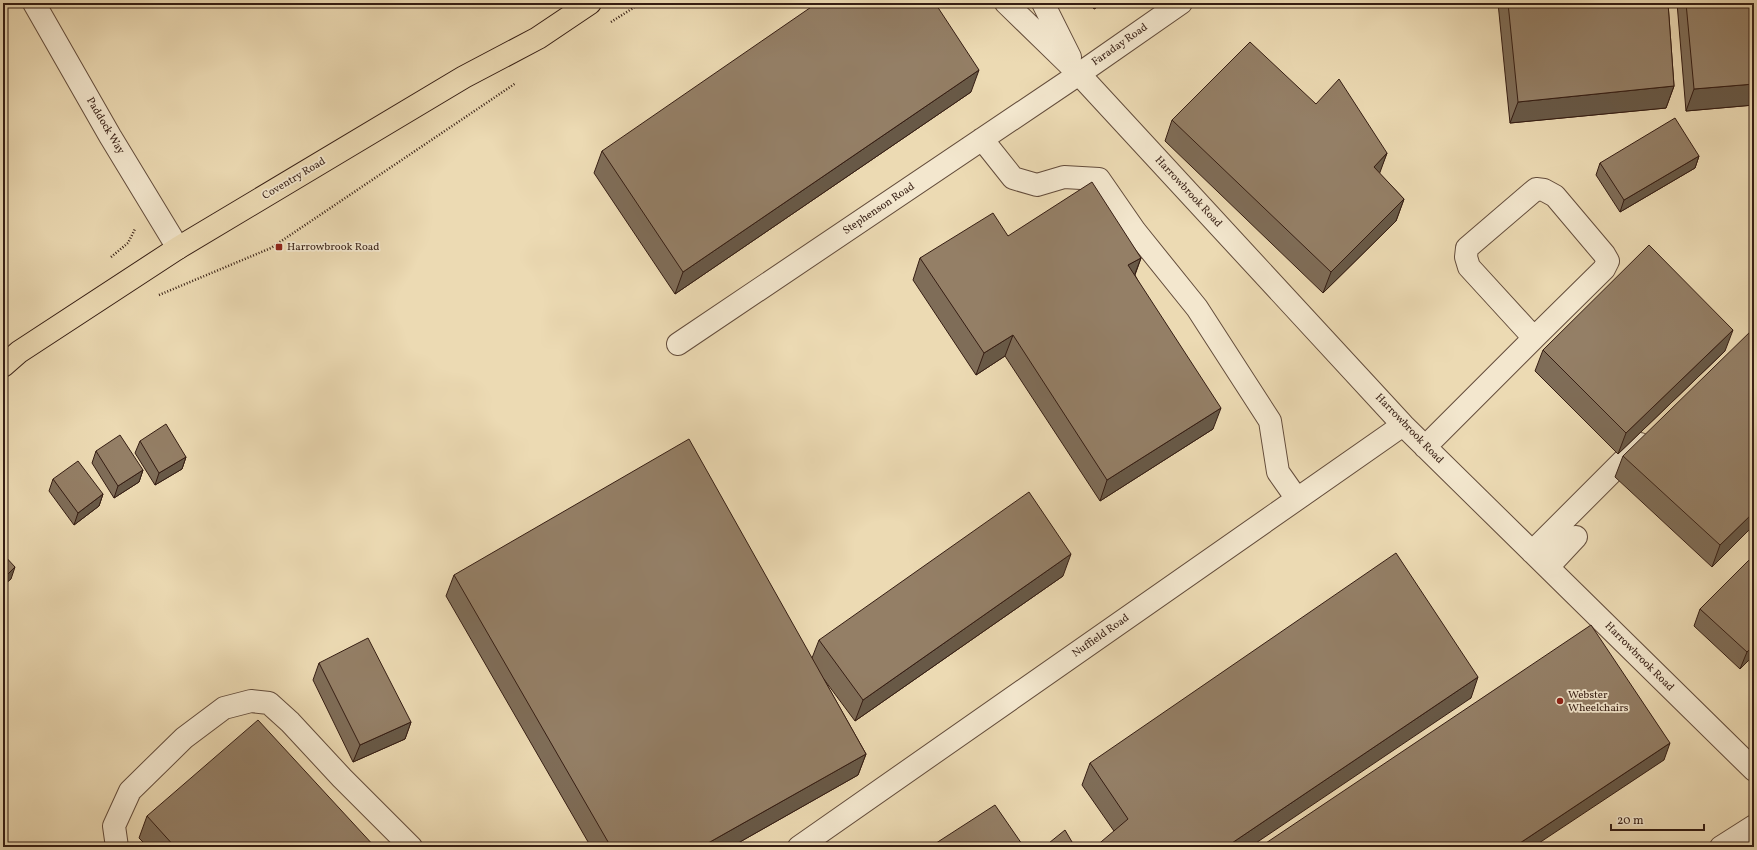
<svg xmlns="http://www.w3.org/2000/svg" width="1757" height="850" font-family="Vollkorn,serif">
	<rect width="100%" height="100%" fill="#ecdab3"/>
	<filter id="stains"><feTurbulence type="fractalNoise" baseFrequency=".005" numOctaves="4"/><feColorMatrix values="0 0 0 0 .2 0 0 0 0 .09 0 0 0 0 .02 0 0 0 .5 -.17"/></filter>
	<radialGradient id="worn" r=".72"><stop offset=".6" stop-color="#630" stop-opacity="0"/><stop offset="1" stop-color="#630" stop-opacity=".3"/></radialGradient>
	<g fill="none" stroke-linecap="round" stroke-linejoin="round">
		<defs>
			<path id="minor" d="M 34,3 L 110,136 L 178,248
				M 1006,3 L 1079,74 L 1403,425 L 1754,770
				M 1043,3 L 1070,57
				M 982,139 L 1013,178 L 1037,185 L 1064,177 L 1099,179 L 1135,231 L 1197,308 L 1270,421 L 1278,472 L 1297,499
				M 678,344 L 1079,74 L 1181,3
				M 1425,447 L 1534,338 L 1469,267 L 1466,257 L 1467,248 L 1536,189 L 1544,190 L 1555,196 L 1604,254 L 1608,261 L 1604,269 L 1534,338
				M 1532,552 L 1640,444
				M 1548,567 L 1576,537
				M 117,847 L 114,826 L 130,791 L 184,738 L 224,708 L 251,701 L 269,703 L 290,722 L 342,778 L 411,847
				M 799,847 L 1403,425
				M 1721,847 L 1754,826"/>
			<path id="major" d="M 3,366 L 19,352 L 178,248 L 464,77 L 538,38 L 590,3"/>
		</defs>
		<!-- minor casing -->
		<use href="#minor" stroke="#634c3b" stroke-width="24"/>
		<!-- major casing -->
		<use href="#major" stroke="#351d13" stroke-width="24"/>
		<!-- path -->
		<path stroke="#351d13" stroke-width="2.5" stroke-dasharray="1 2" stroke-linecap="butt" d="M 611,22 L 641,3
			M 111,257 L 128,243 L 135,229
			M 159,295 L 271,248 L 516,83
			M 3,397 L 7,393"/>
		<!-- minor -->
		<use href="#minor" stroke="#f3e7ce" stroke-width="22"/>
		<!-- major -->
		<use href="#major" stroke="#ecdab3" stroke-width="22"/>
	</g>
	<!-- wall -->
	<path fill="#7f6d58" stroke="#351d13" d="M 1089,3 L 1104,3 L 1094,9 Z
		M 1498,3 L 1668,3 L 1674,86 L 1666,108 L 1510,123 Z
		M 1677,3 L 1754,3 L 1754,105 L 1686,111 Z
		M 971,92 L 675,294 L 594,173 L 602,151 Z
		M 1172,120 L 1387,153 L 1379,173 L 1404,199 L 1396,221 L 1323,293 L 1165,141 Z
		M 1699,156 L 1695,168 L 1620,212 L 1596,175 L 1600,163 Z
		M 1008,236 L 1141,258 L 1135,275 L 1213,429 L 1100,501 L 1005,356 L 976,375 L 913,280 L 920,258 Z
		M 1543,350 L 1725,351 L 1618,454 L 1535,371 Z
		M 140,441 L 186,457 L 182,469 L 155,485 L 135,453 Z
		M 96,451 L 143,470 L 139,482 L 114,498 L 92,463 Z
		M 1623,456 L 1754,525 L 1712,567 L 1615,477 Z
		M 53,479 L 103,494 L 99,506 L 74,525 L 49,491 Z
		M 454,575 L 812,658 L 819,640 L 1063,576 L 855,721 L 823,678 L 866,754 L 858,775 L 731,847 L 591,847 L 446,596 Z
		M 1700,609 L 1754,655 L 1740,669 L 1694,626 Z
		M 319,663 L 411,722 L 405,739 L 353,762 L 313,680 Z
		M 1471,698 L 1114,831 L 1082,785 L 1090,763 Z
		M 147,816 L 375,847 L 148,847 L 139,838 Z"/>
	<!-- shaded-wall -->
	<path fill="#685947" stroke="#351d13" d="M 1097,3 L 1104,3 L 1094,9 Z
		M 979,70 L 971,92 L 675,294 L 683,272 Z
		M 1754,84 L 1754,105 L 1686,111 L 1694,89 Z
		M 1674,86 L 1666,108 L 1510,123 L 1518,102 Z
		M 1387,153 L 1379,175 L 1374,167 Z
		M 1699,156 L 1695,168 L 1620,212 L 1624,200 Z
		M 1404,199 L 1396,221 L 1323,293 L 1331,272 Z
		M 1141,258 L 1133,279 L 1128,265 Z
		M 1733,330 L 1725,351 L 1618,454 L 1626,433 Z
		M 1013,335 L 1005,356 L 976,375 L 984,353 Z
		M 1221,408 L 1213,429 L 1100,501 L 1107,480 Z
		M 186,457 L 182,469 L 155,485 L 159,473 Z
		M 143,470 L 139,482 L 114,498 L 118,486 Z
		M 103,494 L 99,506 L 74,525 L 78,513 Z
		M 1754,512 L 1754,525 L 1712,567 L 1720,545 Z
		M 1071,554 L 1063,576 L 855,721 L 863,700 Z
		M 15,567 L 11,579 L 3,586 L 3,579 Z
		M 1754,645 L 1754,655 L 1740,669 L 1747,652 Z
		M 1478,677 L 1471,698 L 1250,847 L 1226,847 Z
		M 411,722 L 405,739 L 353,762 L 360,745 Z
		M 1670,743 L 1664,760 L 1533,847 L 1514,847 Z
		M 866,754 L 858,775 L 731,847 L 701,847 Z"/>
	<!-- building -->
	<path fill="#947f66" stroke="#351d13" d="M 817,3 L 935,3 L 979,70 L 683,272 L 602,151 Z
		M 1508,3 L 1668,3 L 1674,86 L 1518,102 Z
		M 1686,3 L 1754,3 L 1754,84 L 1694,89 Z
		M 1250,42 L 1316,104 L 1339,79 L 1387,153 L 1374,167 L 1404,199 L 1331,272 L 1172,120 Z
		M 1675,118 L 1699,156 L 1624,200 L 1600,163 Z
		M 1092,182 L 1141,258 L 1128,265 L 1221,408 L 1107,480 L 1013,335 L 984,353 L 920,258 L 993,213 L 1008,236 Z
		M 1649,245 L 1733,330 L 1626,433 L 1543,350 Z
		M 1754,328 L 1754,512 L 1720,545 L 1623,456 Z
		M 166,424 L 186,457 L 159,473 L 140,441 Z
		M 120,435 L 143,470 L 118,486 L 96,451 Z
		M 689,439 L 866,754 L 701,847 L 611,847 L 454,575 Z
		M 78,461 L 103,494 L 78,513 L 53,479 Z
		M 1029,492 L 1071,554 L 863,700 L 819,640 Z
		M 1396,553 L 1478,677 L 1226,847 L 1095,847 L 1128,819 L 1090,763 Z
		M 3,554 L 15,567 L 3,579 Z
		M 1754,555 L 1754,645 L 1747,652 L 1700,609 Z
		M 1591,625 L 1670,743 L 1514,847 L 1260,847 Z
		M 368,638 L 411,722 L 360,745 L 319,663 Z
		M 258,720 L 375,847 L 175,847 L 147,816 Z
		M 995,805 L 1024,847 L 930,847 Z
		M 1065,830 L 1075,847 L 1044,847 Z"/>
	<!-- markers -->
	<g fill="#8f2418" stroke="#f3e7ce" stroke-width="1.5">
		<rect x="275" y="243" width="8" height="8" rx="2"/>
		<circle cx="1560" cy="701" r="4"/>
	</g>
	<g text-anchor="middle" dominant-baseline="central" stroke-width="3.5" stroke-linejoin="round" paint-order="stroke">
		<!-- street labels -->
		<g font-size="11" fill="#351d13" stroke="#f3e7ce">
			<text transform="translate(1120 45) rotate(-35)">Faraday Road</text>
			<text transform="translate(105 126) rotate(59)">Paddock Way</text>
			<text transform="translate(294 179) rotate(-31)">Coventry Road</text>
			<text transform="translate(1188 192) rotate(47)">Harrowbrook Road</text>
			<text transform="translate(879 209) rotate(-34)">Stephenson Road</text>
			<text transform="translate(1409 429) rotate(46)">Harrowbrook Road</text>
			<text transform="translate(1101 636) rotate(-35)">Nuffield Road</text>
			<text transform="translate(1639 657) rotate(45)">Harrowbrook Road</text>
		</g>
		<!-- poi labels -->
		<g font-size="11" fill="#351d13" stroke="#f3e7ce" text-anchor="start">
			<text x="287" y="247">Harrowbrook Road</text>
			<text x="1568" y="695">Webster<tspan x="1568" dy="13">Wheelchairs</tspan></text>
		</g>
	</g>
	<!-- margin -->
	<rect width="1757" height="850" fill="none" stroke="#ecdab3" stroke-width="16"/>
	<rect x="4" y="4" width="1749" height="842" fill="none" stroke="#351d13" stroke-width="2"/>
	<rect x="8" y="8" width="1741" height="834" fill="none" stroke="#351d13"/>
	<!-- scale -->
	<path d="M1611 824v6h93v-6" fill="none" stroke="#351d13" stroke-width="2"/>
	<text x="1617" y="824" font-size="12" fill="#351d13" stroke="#f3e7ce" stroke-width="3" paint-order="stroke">20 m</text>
	<rect width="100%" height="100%" filter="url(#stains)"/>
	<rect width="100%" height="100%" fill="url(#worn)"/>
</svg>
